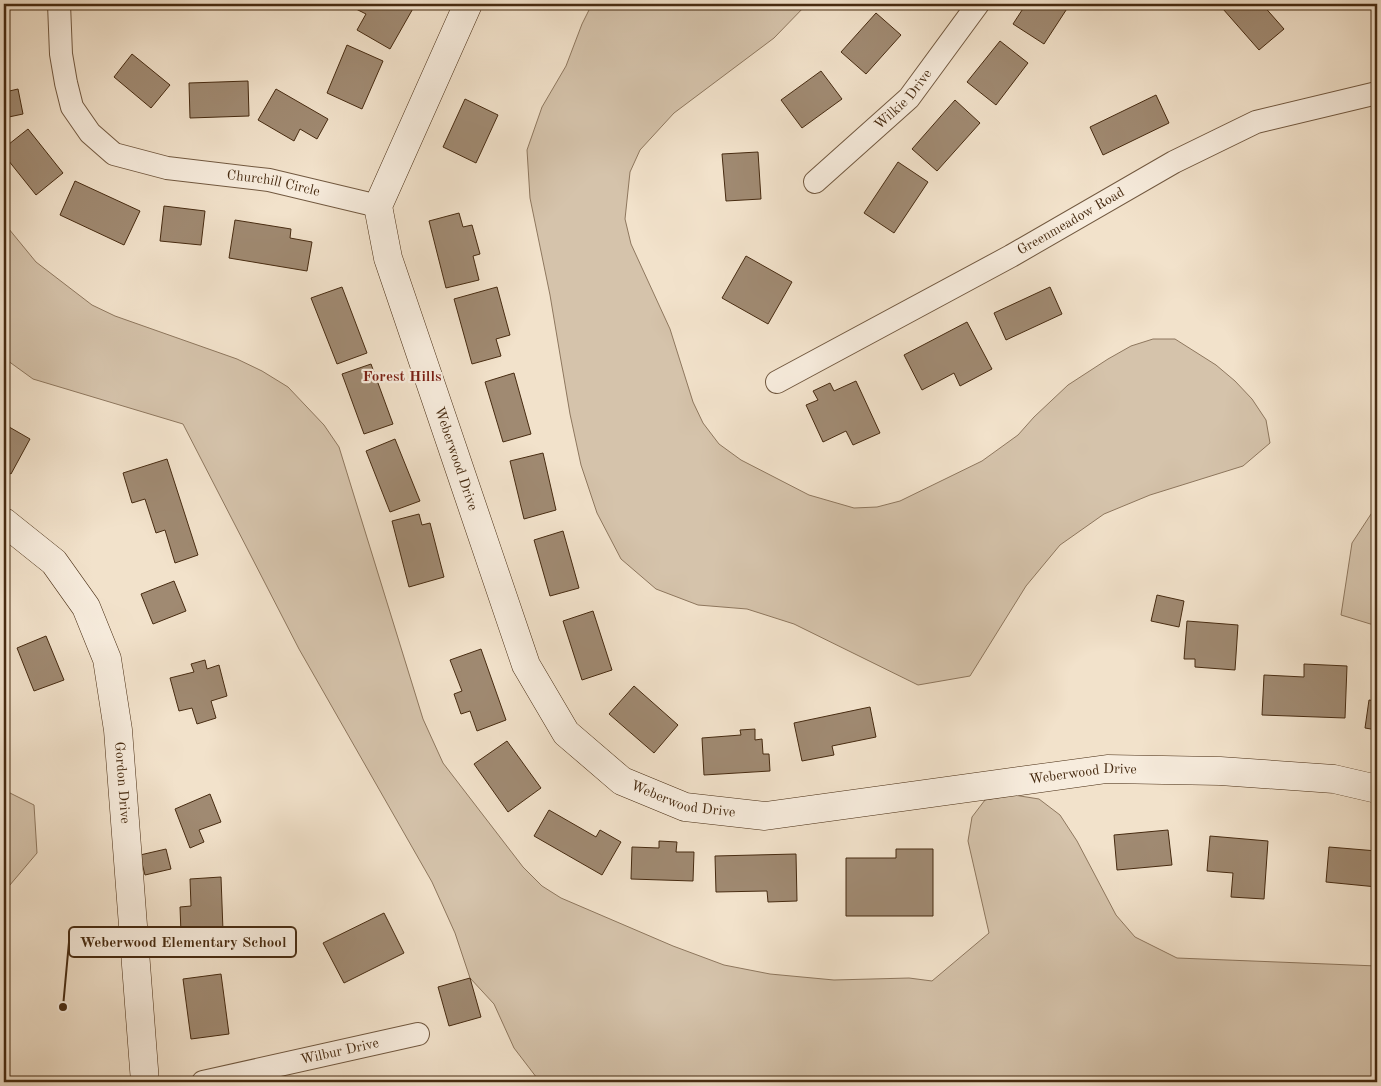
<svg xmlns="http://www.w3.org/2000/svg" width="1381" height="1086" font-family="'Old Standard TT',serif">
	<rect width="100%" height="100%" fill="#f2e2cb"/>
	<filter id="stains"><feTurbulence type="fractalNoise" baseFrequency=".004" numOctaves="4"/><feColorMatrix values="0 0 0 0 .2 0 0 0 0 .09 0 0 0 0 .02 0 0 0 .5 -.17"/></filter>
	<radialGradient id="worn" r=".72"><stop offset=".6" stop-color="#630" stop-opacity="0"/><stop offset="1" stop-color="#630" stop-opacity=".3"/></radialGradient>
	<!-- green -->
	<path fill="#d5c3ab" stroke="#8e775e" d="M 592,4 L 807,4 L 774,38 L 674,113 L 640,150 L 630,172 L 625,219 L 631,244 L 670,329 L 693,402 L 703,423 L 719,444 L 741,460 L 809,495 L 854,508 L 877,507 L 900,501 L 982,461 L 1018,435 L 1034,417 L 1068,385 L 1108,359 L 1131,346 L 1153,339 L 1175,339 L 1216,365 L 1235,381 L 1252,399 L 1266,420 L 1270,443 L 1243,466 L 1150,495 L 1104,514 L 1060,545 L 1026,586 L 970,676 L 918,685 L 794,624 L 747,609 L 698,605 L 656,589 L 621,559 L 597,513 L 581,465 L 570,414 L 550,295 L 530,198 L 527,150 L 542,107 L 566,66 L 582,24 Z
		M 4,223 L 36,262 L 92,305 L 115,316 L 237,359 L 262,371 L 288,387 L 324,425 L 339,447 L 423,719 L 443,763 L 523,867 L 542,886 L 561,898 L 673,946 L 724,965 L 770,974 L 834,980 L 909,978 L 932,981 L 989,933 L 968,841 L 972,817 L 985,800 L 1014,795 L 1039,799 L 1060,815 L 1077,841 L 1116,915 L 1135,937 L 1177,958 L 1377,966 L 1377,1082 L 540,1082 L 514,1048 L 494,1004 L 470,978 L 455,933 L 432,882 L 299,649 L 183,424 L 33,379 L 4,358 Z
		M 1377,505 L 1377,626 L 1341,615 L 1352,543 Z
		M 4,790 L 34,805 L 37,853 L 4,892 Z"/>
	<!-- building -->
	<path fill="#a08a72" stroke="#472b11" d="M 96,4 L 132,4 L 132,7 L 96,6 Z
		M 360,4 L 413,4 L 415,5 L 390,49 L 357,30 L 366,14 L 356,9 Z
		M 1026,4 L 1070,4 L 1044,44 L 1013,24 Z
		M 1229,4 L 1262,4 L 1284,29 L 1259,50 L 1223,9 Z
		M 876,13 L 901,35 L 866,74 L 841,52 Z
		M 1000,41 L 1028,63 L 996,105 L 967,82 Z
		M 347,45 L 383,61 L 362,109 L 327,93 Z
		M 132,54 L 170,85 L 151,108 L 114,77 Z
		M 821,71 L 842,99 L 802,128 L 781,100 Z
		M 248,81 L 249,116 L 190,118 L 189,83 Z
		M 4,88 L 5,92 L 18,89 L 23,114 L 4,118 Z
		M 276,89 L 328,119 L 317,139 L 300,129 L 294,141 L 258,120 Z
		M 1156,95 L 1169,123 L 1103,155 L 1090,127 Z
		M 465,99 L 498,115 L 476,163 L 443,147 Z
		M 955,100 L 980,123 L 937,171 L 912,149 Z
		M 28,129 L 63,173 L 36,195 L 4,155 L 4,148 Z
		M 758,152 L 761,199 L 726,201 L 722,154 Z
		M 898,162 L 928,182 L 894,233 L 864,213 Z
		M 75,181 L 140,211 L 124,245 L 60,215 Z
		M 164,206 L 205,211 L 201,245 L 160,241 Z
		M 459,213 L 463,227 L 472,225 L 480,254 L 473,256 L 479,280 L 446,288 L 429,221 Z
		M 235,220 L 291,229 L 290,238 L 312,242 L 307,271 L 229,258 Z
		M 746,256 L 792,282 L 768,324 L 722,298 Z
		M 342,287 L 367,353 L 337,364 L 311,298 Z
		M 497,287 L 510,335 L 496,339 L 501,356 L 472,364 L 454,299 Z
		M 1050,287 L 1062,314 L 1006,340 L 994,313 Z
		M 967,322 L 992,369 L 960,386 L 954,373 L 922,390 L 904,355 Z
		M 371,364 L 393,424 L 364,434 L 342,374 Z
		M 514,373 L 531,434 L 503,442 L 485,382 Z
		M 856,381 L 880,433 L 853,445 L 846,431 L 823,442 L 806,405 L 818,400 L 813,391 L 830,383 L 834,391 Z
		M 4,424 L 30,439 L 11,474 L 4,469 Z
		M 395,439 L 420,501 L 390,512 L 366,451 Z
		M 543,453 L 556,510 L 524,519 L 510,461 Z
		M 167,459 L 198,555 L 175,563 L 165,530 L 156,533 L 145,499 L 132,503 L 123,473 Z
		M 419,514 L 422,525 L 430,523 L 444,577 L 409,587 L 392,521 Z
		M 563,531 L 579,588 L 550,596 L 534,540 Z
		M 174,581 L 186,611 L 153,624 L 141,594 Z
		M 1157,595 L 1184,601 L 1179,627 L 1151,621 Z
		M 593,611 L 612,670 L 582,680 L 563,621 Z
		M 1187,621 L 1238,625 L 1235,670 L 1195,667 L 1195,659 L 1184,659 Z
		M 46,636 L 64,680 L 34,691 L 17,648 Z
		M 481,649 L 506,720 L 477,731 L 470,711 L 461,714 L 454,694 L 462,691 L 450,660 Z
		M 205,660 L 207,669 L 219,665 L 227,696 L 211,701 L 216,718 L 197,724 L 192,708 L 179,711 L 170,678 L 194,672 L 191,664 Z
		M 1304,664 L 1347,666 L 1345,718 L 1262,715 L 1264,675 L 1304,677 Z
		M 634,686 L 678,725 L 654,753 L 609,714 Z
		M 1369,700 L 1377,701 L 1377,730 L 1365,728 Z
		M 870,707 L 876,737 L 832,746 L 834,755 L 802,761 L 794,723 Z
		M 755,729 L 755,740 L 762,739 L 763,754 L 769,754 L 770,771 L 704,775 L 702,738 L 741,735 L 740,730 Z
		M 507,741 L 541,788 L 508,812 L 474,764 Z
		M 210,794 L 221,822 L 199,830 L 204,842 L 190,848 L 175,809 Z
		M 549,810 L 596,837 L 600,830 L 621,842 L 602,875 L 534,836 Z
		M 1168,830 L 1172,865 L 1117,870 L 1114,835 Z
		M 1210,836 L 1268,841 L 1264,899 L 1231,897 L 1233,873 L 1207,871 Z
		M 659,841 L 677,842 L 676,852 L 694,852 L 693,881 L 631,879 L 632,847 L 659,848 Z
		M 1329,847 L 1377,851 L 1377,887 L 1326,882 Z
		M 166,849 L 171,869 L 145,875 L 140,855 Z
		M 896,849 L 933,849 L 933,916 L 846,916 L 846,858 L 896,858 Z
		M 796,854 L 797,901 L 768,902 L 767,891 L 716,892 L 715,856 Z
		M 221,877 L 223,931 L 181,933 L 180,907 L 191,906 L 190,879 Z
		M 384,913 L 404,953 L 344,983 L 323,943 Z
		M 221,974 L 229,1034 L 191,1039 L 183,979 Z
		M 470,978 L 481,1017 L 449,1026 L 438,987 Z"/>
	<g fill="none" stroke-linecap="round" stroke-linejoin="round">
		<defs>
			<g id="street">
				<path id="s1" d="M 59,4 L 61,54 L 66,83 L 72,107 L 90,133 L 114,154 L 167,168 L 269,180 L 378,206"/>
				<path id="s2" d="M 815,182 L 909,98 L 978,4"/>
				<path id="s3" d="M 777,382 L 1011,256 L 1174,162 L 1256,122 L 1377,93"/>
				<path id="s4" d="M 203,1082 L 418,1034"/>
			</g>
			<g id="secondary">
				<path id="s5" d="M 468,4 L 378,206 L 388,258 L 526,665 L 566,733 L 622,781 L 685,807 L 765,816 L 1107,769 L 1220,771 L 1334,779 L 1377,789"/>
				<path id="s6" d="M 4,522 L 54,562 L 86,607 L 107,659 L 118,730 L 145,1082"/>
			</g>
		</defs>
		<!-- street casing -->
		<use href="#street" stroke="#725940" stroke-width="24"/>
		<!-- secondary casing -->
		<use href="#secondary" stroke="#472b11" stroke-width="29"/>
		<!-- street -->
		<use href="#street" stroke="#f7ecdd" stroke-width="22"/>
		<!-- secondary -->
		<use href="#secondary" stroke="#f7ecdd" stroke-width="28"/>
	</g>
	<g text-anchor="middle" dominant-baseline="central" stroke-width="4.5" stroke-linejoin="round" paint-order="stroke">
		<!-- street labels -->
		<g font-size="14" fill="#472b11" stroke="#f7ecdd">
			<text stroke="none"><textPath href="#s2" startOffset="121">Wilkie Drive</textPath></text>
			<text stroke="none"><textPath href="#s1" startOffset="330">Churchill Circle</textPath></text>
			<text stroke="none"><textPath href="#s3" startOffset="335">Greenmeadow Road</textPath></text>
			<text stroke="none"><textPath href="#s5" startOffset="486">Weberwood Drive</textPath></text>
			<text stroke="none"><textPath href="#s5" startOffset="1326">Weberwood Drive</textPath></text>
			<text stroke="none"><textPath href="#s6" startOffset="300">Gordon Drive</textPath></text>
			<text stroke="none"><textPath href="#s5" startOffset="921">Weberwood Drive</textPath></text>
			<text stroke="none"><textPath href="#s4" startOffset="140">Wilbur Drive</textPath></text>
		</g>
		<!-- neighbourhood labels -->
		<g font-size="15" font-weight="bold" fill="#7a1f14" stroke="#f7ecdd">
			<text x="402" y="377">Forest Hills</text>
		</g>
	</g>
	<!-- callouts -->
	<path fill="none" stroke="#472b11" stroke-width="2" d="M63 1007L69 942"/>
	<circle fill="#472b11" stroke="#f7ecdd" stroke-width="2" cx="63" cy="1007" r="5"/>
	<rect fill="#f7ecdd" stroke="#472b11" stroke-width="2" x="69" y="927" width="227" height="30" rx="5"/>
	<g font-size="15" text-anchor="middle" font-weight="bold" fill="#472b11">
		<text x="183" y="947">Weberwood Elementary School</text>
	</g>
	<!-- margin -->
	<rect width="1381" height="1086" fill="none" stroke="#f2e2cb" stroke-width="20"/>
	<rect x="5" y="5" width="1371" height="1076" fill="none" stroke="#472b11" stroke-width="2.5"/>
	<rect x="10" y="10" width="1361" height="1066" fill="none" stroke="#472b11"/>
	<rect width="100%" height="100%" filter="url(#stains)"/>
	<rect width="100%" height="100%" fill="url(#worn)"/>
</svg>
